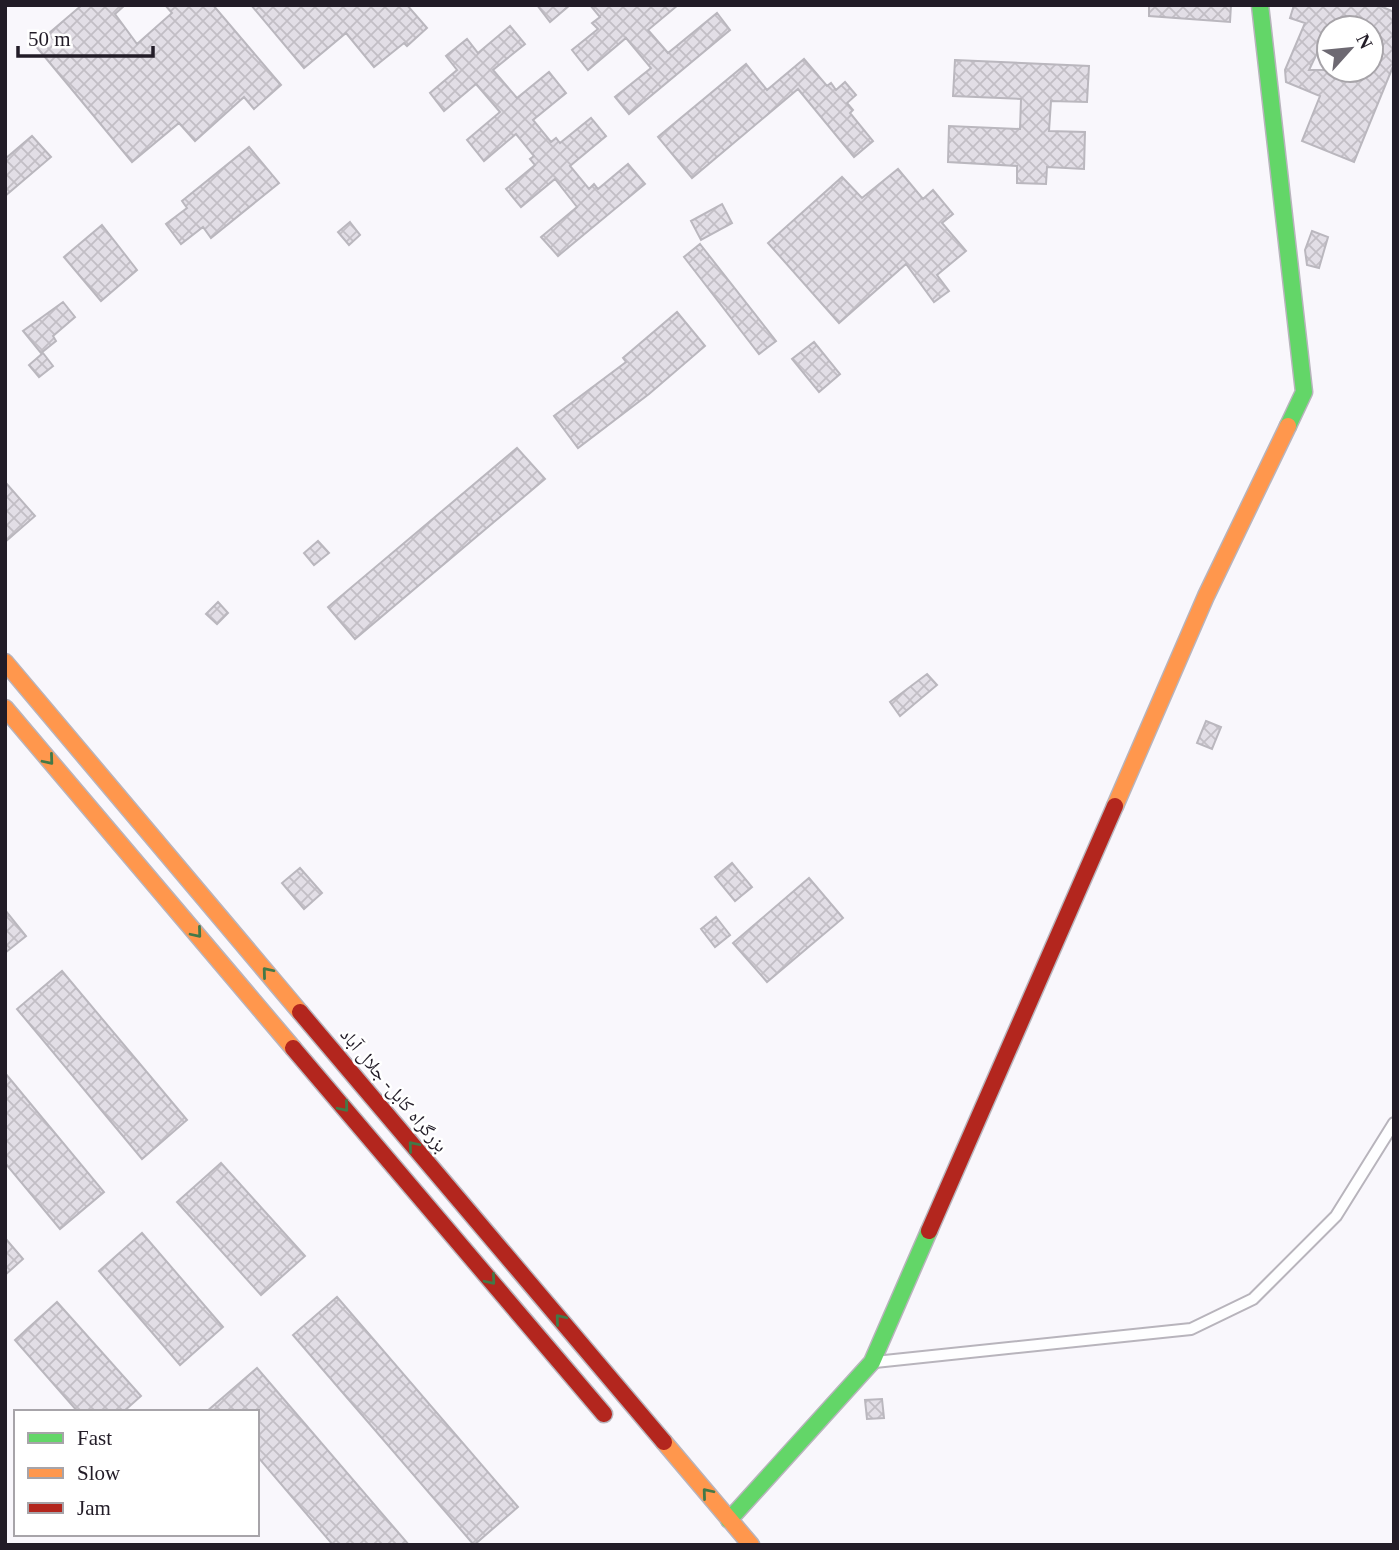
<svg xmlns="http://www.w3.org/2000/svg" width="1399" height="1550" font-family="'Times New Roman','Noto Naskh Arabic',serif">
	<defs>
		<pattern id="building-cross-hatch" width="8" height="8" patternUnits="userSpaceOnUse" patternTransform="scale(1.75)"><rect width="8" height="8" fill="#e2dee6"/><path d="M0 0l8 8M0 8l8-8" fill="none" stroke="#c2bec5"/></pattern>
	</defs>
	<rect width="100%" height="100%" fill="#f9f7fc"/>
	<!-- building -->
	<path fill="url(#building-cross-hatch)" stroke="#bab7be" stroke-width="2" fill-rule="evenodd" d="M 82,5 L 125,5 L 115,14 L 137,44 L 172,13 L 165,5 L 213,5 L 281,85 L 254,109 L 244,97 L 195,141 L 179,123 L 132,162 L 35,45 Z
		M 251,5 L 407,5 L 427,28 L 407,46 L 404,43 L 374,67 L 346,33 L 304,68 Z
		M 537,5 L 570,5 L 550,22 Z
		M 590,5 L 678,5 L 648,30 L 668,53 L 717,13 L 730,30 L 629,114 L 615,97 L 651,68 L 626,38 L 588,70 L 572,50 L 598,29 L 592,23 L 600,17 Z
		M 1149,5 L 1231,5 L 1230,22 L 1149,16 Z
		M 1294,5 L 1378,5 L 1394,12 L 1394,64 L 1354,162 L 1302,141 L 1320,96 L 1286,82 L 1285,70 L 1305,23 L 1290,18 ZM 1329,28 L 1371,28 L 1371,70 L 1309,70 Z
		M 510,26 L 525,44 L 493,70 L 517,98 L 549,72 L 566,93 L 533,120 L 551,142 L 556,138 L 560,143 L 591,118 L 606,136 L 570,166 L 589,189 L 594,184 L 598,189 L 628,164 L 645,184 L 558,256 L 541,237 L 577,207 L 555,179 L 521,207 L 506,189 L 535,165 L 530,159 L 534,156 L 516,134 L 484,161 L 467,140 L 500,112 L 476,84 L 444,111 L 430,93 L 457,70 L 446,56 L 467,39 L 478,53 Z
		M 804,59 L 827,86 L 831,83 L 836,90 L 845,82 L 856,95 L 847,103 L 853,110 L 850,113 L 873,141 L 854,157 L 798,89 L 692,178 L 658,137 L 746,64 L 767,90 Z
		M 955,60 L 1089,66 L 1087,102 L 1051,101 L 1049,131 L 1085,132 L 1084,169 L 1047,167 L 1046,184 L 1017,183 L 1017,166 L 948,162 L 949,126 L 1020,129 L 1021,99 L 953,96 Z
		M 32,136 L 51,157 L 5,196 L 5,159 Z
		M 249,147 L 279,183 L 211,238 L 203,227 L 181,244 L 166,224 L 187,208 L 182,201 Z
		M 898,169 L 923,199 L 933,190 L 953,214 L 942,223 L 966,251 L 937,275 L 949,291 L 934,302 L 906,264 L 839,323 L 768,243 L 842,177 L 862,198 Z
		M 722,204 L 732,223 L 701,240 L 691,221 Z
		M 350,222 L 360,235 L 349,245 L 338,232 Z
		M 102,225 L 137,270 L 101,301 L 64,257 Z
		M 1312,231 L 1328,237 L 1319,268 L 1307,265 L 1305,250 Z
		M 700,244 L 776,341 L 759,354 L 684,257 Z
		M 63,302 L 75,317 L 53,336 L 56,341 L 41,353 L 23,331 Z
		M 677,312 L 705,346 L 649,394 L 578,448 L 554,416 L 626,362 L 623,358 Z
		M 814,342 L 840,374 L 819,392 L 792,359 Z
		M 43,353 L 53,366 L 39,377 L 29,365 Z
		M 517,448 L 545,479 L 355,639 L 328,607 Z
		M 5,482 L 35,516 L 5,542 Z
		M 318,541 L 329,553 L 314,565 L 304,553 Z
		M 218,602 L 228,613 L 217,624 L 206,614 Z
		M 927,674 L 937,685 L 900,716 L 890,702 Z
		M 1206,721 L 1221,727 L 1212,749 L 1197,743 Z
		M 732,863 L 752,887 L 735,901 L 715,877 Z
		M 300,868 L 322,893 L 304,909 L 282,883 Z
		M 809,878 L 843,918 L 767,982 L 733,943 Z
		M 5,910 L 26,936 L 5,953 Z
		M 716,917 L 730,935 L 715,947 L 701,929 Z
		M 62,971 L 187,1120 L 142,1159 L 17,1009 Z
		M 5,1073 L 104,1192 L 60,1229 L 5,1163 Z
		M 221,1163 L 305,1256 L 261,1295 L 177,1202 Z
		M 142,1233 L 223,1327 L 180,1365 L 99,1271 Z
		M 5,1238 L 23,1259 L 5,1275 Z
		M 337,1297 L 518,1507 L 474,1545 L 293,1335 Z
		M 57,1302 L 141,1396 L 123,1412 L 78,1412 L 15,1340 Z
		M 257,1368 L 409,1545 L 333,1545 L 257,1456 L 257,1412 L 206,1412 Z
		M 882,1399 L 884,1418 L 867,1419 L 865,1400 Z"/>
	<g fill="none" stroke-linecap="round" stroke-linejoin="round">
		<defs>
			<path id="lane" d="M 875,1362 L 1191,1329 L 1253,1299 L 1336,1216 L 1394,1123"/>
			<path id="fast" d="M 1260,5 L 1304,392 L 1288,426
				M 729,1520 L 872,1362 L 929,1231"/>
			<path id="slow" d="M 5,662 L 300,1012
				M 5,708 L 293,1048
				M 1115,806 L 1206,596 L 1288,426
				M 664,1442 L 751,1545"/>
			<path id="jam" d="M 300,1012 L 664,1442
				M 293,1048 L 604,1414
				M 929,1231 L 1115,806"/>
		</defs>
		<!-- lane casing -->
		<use href="#lane" stroke="#b8b4bc" stroke-width="14"/>
		<!-- fast casing -->
		<use href="#fast" stroke="#b8b4bc" stroke-width="19"/>
		<!-- slow casing -->
		<use href="#slow" stroke="#b8b4bc" stroke-width="19"/>
		<!-- jam casing -->
		<use href="#jam" stroke="#b8b4bc" stroke-width="19"/>
		<!-- lane -->
		<use href="#lane" stroke="#fefeff" stroke-width="10"/>
		<!-- fast -->
		<use href="#fast" stroke="#63d668" stroke-width="16"/>
		<!-- slow -->
		<use href="#slow" stroke="#ff974d" stroke-width="16"/>
		<!-- jam -->
		<use href="#jam" stroke="#b3261e" stroke-width="16"/>
	</g>
	<!-- one-way arrows -->
	<defs><path id="oneway-chevron" d="M-2-3.5L2.5 0L-2 3.5" fill="none" stroke-width="1.6" stroke-linecap="round" stroke-linejoin="round" transform="scale(1.75)"/></defs>
	<g stroke="#427948">
		<use href="#oneway-chevron" transform="translate(49 760) rotate(50)"/>
		<use href="#oneway-chevron" transform="translate(197 933) rotate(50)"/>
		<use href="#oneway-chevron" transform="translate(267 972) rotate(-130)"/>
		<use href="#oneway-chevron" transform="translate(344 1107) rotate(50)"/>
		<use href="#oneway-chevron" transform="translate(413 1146) rotate(-130)"/>
		<use href="#oneway-chevron" transform="translate(491 1280) rotate(50)"/>
		<use href="#oneway-chevron" transform="translate(560 1319) rotate(-130)"/>
		<use href="#oneway-chevron" transform="translate(707 1493) rotate(-130)"/>
	</g>
	<g text-anchor="middle" dominant-baseline="central" stroke-width="5" stroke-linejoin="round" paint-order="stroke">
		<!-- street labels -->
		<g font-size="19" fill="#221c27" stroke="#fff">
			<text transform="translate(394 1090) rotate(50)">بزرگراه کابل- جلال آباد</text>
		</g>
	</g>
	<!-- border -->
	<rect width="1399" height="1550" fill="none" stroke="#221c27" stroke-width="14"/>
	<!-- legend -->
	<rect x="14" y="1410" width="245" height="126" fill="#ffffff" stroke="#a7a4a9" stroke-width="2"/>
	<rect x="28" y="1433" width="35" height="10" fill="#63d668" stroke="#a7a4a9" stroke-width="2"/>
	<text x="77" y="1445" font-size="21" fill="#221c27">Fast</text>
	<rect x="28" y="1468" width="35" height="10" fill="#ff974d" stroke="#a7a4a9" stroke-width="2"/>
	<text x="77" y="1480" font-size="21" fill="#221c27">Slow</text>
	<rect x="28" y="1503" width="35" height="10" fill="#b3261e" stroke="#a7a4a9" stroke-width="2"/>
	<text x="77" y="1515" font-size="21" fill="#221c27">Jam</text>
	<!-- north arrow -->
	<g transform="translate(1350 49) rotate(63)"><circle r="33" fill="#ffffff" stroke="#a7a4a9" stroke-width="2"/>
	<path d="M0-5L12 26L0 18L-12 26Z" fill="#6d6972"/>
	<text y="-10" font-size="19" font-weight="bold" text-anchor="middle" fill="#221c27">N</text>
	</g>
	<!-- scale -->
	<path d="M18 46v10h135v-10" fill="none" stroke="#221c27" stroke-width="3.5"/>
	<text x="28" y="46" font-size="21" fill="#221c27" stroke="#ffffff" stroke-width="5" paint-order="stroke">50 m</text>
</svg>
